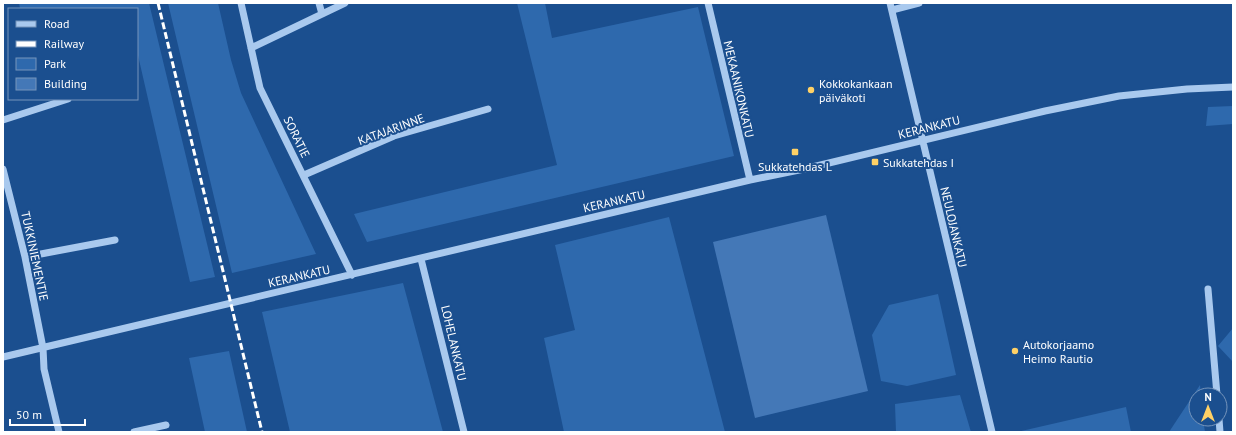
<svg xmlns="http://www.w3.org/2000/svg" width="1236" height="435" font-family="'PT Sans',sans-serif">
	<rect width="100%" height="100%" fill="#1b4f8f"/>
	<!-- green -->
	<path fill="#2e69ad" d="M 19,3 L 149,3 L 215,277 L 190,282 L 137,51 L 137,9 L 20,9 Z
		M 168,3 L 218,3 L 231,60 L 241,93 L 316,254 L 232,273 Z
		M 517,3 L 545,3 L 552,38 L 698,7 L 734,156 L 367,242 L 354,214 L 557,165 Z
		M 1233,106 L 1233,124 L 1206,126 L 1208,107 Z
		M 669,217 L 725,432 L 564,432 L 544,338 L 575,330 L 555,245 Z
		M 403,283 L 443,432 L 290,432 L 262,312 Z
		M 938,294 L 956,375 L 907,386 L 881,381 L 872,335 L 889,305 Z
		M 1233,328 L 1233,362 L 1218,346 Z
		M 229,351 L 247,432 L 205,432 L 189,358 Z
		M 1200,385 L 1201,395 L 1196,395 L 1196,419 L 1203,419 L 1205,432 L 1169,432 Z
		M 960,395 L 971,432 L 896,432 L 895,404 Z
		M 1126,407 L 1131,432 L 1017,432 Z"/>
	<!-- building -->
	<path fill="#4478b7" d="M 826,215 L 868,391 L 755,418 L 713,242 Z"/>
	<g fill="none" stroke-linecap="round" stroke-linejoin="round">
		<!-- minor -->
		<path stroke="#a9c9ee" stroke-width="7" d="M 241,3 L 260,88 L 352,275
			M 319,3 L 322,14
			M 708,3 L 750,180
			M 890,3 L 992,432
			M 892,10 L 919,3
			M 251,48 L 345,3
			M 3,120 L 68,99
			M 3,169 L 25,257 L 43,348 L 44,369 L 59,432
			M 304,175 L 394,136 L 488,109
			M 25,257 L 115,240
			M 421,259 L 464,432
			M 1208,289 L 1217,395
			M 3,357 L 750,180 L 804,169 L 1045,111 L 1119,96 L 1187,89 L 1233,87
			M 1219,419 L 1220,432
			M 134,432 L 166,425"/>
		<!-- rail -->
		<path stroke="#fff" stroke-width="3" stroke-dasharray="7 3" stroke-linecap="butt" d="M 158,3 L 262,432"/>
	</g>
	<!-- markers -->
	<g fill="#ffd166" stroke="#1b4f8f" stroke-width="1.5">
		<circle cx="811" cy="90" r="4"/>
		<rect x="791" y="148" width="8" height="8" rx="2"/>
		<rect x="871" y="158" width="8" height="8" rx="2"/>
		<circle cx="1015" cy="351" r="4"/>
	</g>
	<g text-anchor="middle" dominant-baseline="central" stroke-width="4" stroke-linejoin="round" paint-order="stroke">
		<!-- poi labels -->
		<g font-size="12" fill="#fff" stroke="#1b4f8f" text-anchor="start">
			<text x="819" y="83">Kokkokankaan<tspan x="819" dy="14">päiväkoti</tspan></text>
			<text x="883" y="162">Sukkatehdas I</text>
			<text x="795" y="166" text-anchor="middle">Sukkatehdas L</text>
			<text x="1023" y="344">Autokorjaamo<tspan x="1023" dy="14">Heimo Rautio</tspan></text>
		</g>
		<!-- street labels -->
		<g font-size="12" fill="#fff" stroke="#1b4f8f">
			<text transform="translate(739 89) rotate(77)">MEKAANIKONKATU</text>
			<text transform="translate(929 127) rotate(-14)">KERANKATU</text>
			<text transform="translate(391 129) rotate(-20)">KATAJARINNE</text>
			<text transform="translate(297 137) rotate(64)">SORATIE</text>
			<text transform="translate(614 201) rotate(-13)">KERANKATU</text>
			<text transform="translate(954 227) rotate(77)">NEULOJANKATU</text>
			<text transform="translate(35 256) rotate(78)">TUKKINIEMENTIE</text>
			<text transform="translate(299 276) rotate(-13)">KERANKATU</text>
			<text transform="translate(454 343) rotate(77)">LOHELANKATU</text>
		</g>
	</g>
	<!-- border -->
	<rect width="1236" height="435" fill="none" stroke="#ffffff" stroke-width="8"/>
	<!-- legend -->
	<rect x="8" y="8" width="130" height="92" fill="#1b4f8f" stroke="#7695bc"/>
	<rect x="16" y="21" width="20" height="6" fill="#a9c9ee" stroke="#7695bc"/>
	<text x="44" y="28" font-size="12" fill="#ffffff">Road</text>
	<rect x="16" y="41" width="20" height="6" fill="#ffffff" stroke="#7695bc"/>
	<text x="44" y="48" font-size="12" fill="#ffffff">Railway</text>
	<rect x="16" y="58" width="20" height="12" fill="#2e69ad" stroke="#7695bc"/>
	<text x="44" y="68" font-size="12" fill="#ffffff">Park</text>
	<rect x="16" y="78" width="20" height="12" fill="#4478b7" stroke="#7695bc"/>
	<text x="44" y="88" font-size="12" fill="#ffffff">Building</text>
	<!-- north arrow -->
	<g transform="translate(1208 407)"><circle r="19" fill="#1b4f8f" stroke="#7695bc"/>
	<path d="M0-3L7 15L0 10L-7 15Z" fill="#ffd166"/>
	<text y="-6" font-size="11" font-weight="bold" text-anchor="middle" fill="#ffffff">N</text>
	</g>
	<!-- scale -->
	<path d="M10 419v6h75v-6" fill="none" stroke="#ffffff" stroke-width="2"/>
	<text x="16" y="419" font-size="12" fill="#ffffff" stroke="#1b4f8f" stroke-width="3" paint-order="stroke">50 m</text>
</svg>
